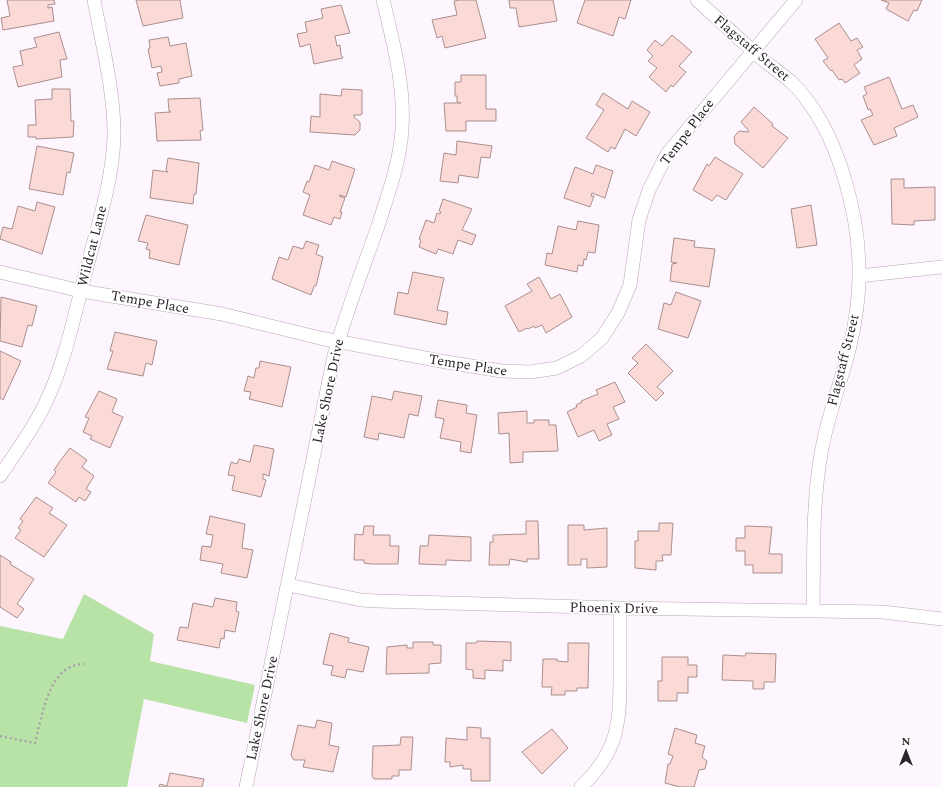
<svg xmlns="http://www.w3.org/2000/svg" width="942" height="787" font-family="Spectral,serif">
	<rect width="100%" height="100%" fill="#fef6fe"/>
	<!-- green -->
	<path fill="#b8e3a7" d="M 84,594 L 154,634 L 150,661 L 255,685 L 247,723 L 144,699 L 127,787 L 0,787 L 0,626 L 63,639 Z"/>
	<!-- building -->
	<path fill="#fad9d6" stroke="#a98f8d" d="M 7,0 L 54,0 L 55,4 L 48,5 L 48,8 L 52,7 L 54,21 L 3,30 L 1,18 L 10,16 Z
		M 136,0 L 180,0 L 183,18 L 143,26 Z
		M 460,0 L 476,0 L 486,38 L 445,48 L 442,36 L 437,38 L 432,20 L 457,15 L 454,1 Z
		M 509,0 L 553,0 L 557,21 L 519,27 L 516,8 L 510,8 Z
		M 585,0 L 631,0 L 625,19 L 619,17 L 613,36 L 577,23 Z
		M 881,0 L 922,0 L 917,11 L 914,10 L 908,21 L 886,9 L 889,3 Z
		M 341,5 L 350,33 L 335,36 L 337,46 L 340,45 L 341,55 L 343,58 L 314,64 L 310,44 L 300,47 L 297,34 L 307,32 L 305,22 L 323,18 L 321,9 Z
		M 839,23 L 851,41 L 857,38 L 863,47 L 857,50 L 862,59 L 854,65 L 860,73 L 845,83 L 842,79 L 839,80 L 832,70 L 831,71 L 823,61 L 828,58 L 815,39 Z
		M 59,32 L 67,59 L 60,60 L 62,77 L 18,87 L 13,67 L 23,65 L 20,51 L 37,47 L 34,38 Z
		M 672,35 L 692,52 L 679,66 L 686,72 L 673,87 L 671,85 L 666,92 L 649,77 L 657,68 L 648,61 L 653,56 L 647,50 L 655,40 L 662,46 Z
		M 168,37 L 170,46 L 186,43 L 192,76 L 179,79 L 179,83 L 160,86 L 157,73 L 162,72 L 161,66 L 152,68 L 148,49 L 150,48 L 149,40 Z
		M 461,75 L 486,75 L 486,109 L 496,109 L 496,121 L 466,121 L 466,131 L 446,131 L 444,103 L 461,103 L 457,102 L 457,96 L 455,96 L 455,82 L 461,82 Z
		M 889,77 L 902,109 L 913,105 L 918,117 L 894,128 L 897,136 L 874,145 L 861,120 L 873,115 L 870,109 L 868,110 L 863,96 L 867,94 L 864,87 Z
		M 52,89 L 70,89 L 71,121 L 74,121 L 73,137 L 36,139 L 36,137 L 28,137 L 28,125 L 36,125 L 35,100 L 52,99 Z
		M 342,89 L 362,90 L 362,114 L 361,115 L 354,115 L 354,117 L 360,122 L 360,130 L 355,135 L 310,132 L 311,116 L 320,117 L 320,94 L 341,96 Z
		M 603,93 L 628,109 L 632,101 L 650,112 L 636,136 L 625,129 L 615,149 L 611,147 L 608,152 L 586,138 L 604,110 L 596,105 Z
		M 200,98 L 203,130 L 200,131 L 201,140 L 157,141 L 155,113 L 171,112 L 169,111 L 168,99 Z
		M 754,107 L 773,124 L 772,126 L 788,138 L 763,168 L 735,144 L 734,137 L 739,131 L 748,132 L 749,131 L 741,122 Z
		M 457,141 L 492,146 L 490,158 L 481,157 L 478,178 L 459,175 L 458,183 L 440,181 L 444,153 L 456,155 Z
		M 37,146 L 74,153 L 70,173 L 67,172 L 63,195 L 29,189 Z
		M 715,157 L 743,174 L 726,200 L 717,195 L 712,201 L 693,190 L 707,164 L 709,166 Z
		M 168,158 L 199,163 L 196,194 L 194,194 L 193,204 L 150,198 L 153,170 L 168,172 L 166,170 Z
		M 332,161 L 355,169 L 346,197 L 340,195 L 339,196 L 345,198 L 340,212 L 342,212 L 340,219 L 334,217 L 331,225 L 303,215 L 310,195 L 303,192 L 307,181 L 309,182 L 315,165 L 329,170 Z
		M 596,165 L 613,171 L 605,198 L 592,193 L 591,196 L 594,196 L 590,207 L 564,198 L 575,167 L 593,174 Z
		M 891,179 L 904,179 L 904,188 L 935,187 L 935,220 L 914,221 L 914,225 L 892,224 Z
		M 443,199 L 472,209 L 462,230 L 476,235 L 472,245 L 458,240 L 453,254 L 438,249 L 436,254 L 419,247 L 421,240 L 419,239 L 426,220 L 434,223 L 437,213 L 440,214 L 441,212 L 439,211 Z
		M 37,202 L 55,207 L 42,254 L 0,239 L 3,227 L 12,229 L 18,206 L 35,211 Z
		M 811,205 L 817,245 L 797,248 L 791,209 Z
		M 146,215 L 188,225 L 179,265 L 149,258 L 150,250 L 146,249 L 148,243 L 138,241 Z
		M 578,221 L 599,225 L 595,253 L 588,252 L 586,260 L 584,259 L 583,266 L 578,265 L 577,272 L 545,265 L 547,253 L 552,254 L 558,226 L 576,230 Z
		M 674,238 L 695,241 L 694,247 L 715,249 L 709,287 L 670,281 L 672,264 L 677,263 L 671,262 Z
		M 306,241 L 319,245 L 316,254 L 323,257 L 316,286 L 314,286 L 311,295 L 272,279 L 279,257 L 288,260 L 293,246 L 303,249 Z
		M 413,272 L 444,278 L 437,310 L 448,312 L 446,325 L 394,314 L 398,292 L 408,294 Z
		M 539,277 L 551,299 L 560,294 L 572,317 L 546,333 L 542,325 L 535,328 L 534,326 L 528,329 L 527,328 L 519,332 L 505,306 L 532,291 L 527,284 Z
		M 676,292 L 701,301 L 688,338 L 658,329 L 664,303 L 671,305 Z
		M 1,297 L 37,306 L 32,326 L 28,325 L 22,347 L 0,341 Z
		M 115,332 L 157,341 L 152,365 L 146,363 L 143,376 L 107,369 L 113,351 L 110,351 Z
		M 646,344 L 673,371 L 657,387 L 664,393 L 656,401 L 628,373 L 638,363 L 632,358 Z
		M 0,351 L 21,361 L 3,400 L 0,398 Z
		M 260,361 L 291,367 L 282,407 L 249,399 L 251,392 L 244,391 L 248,376 L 254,378 L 256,368 L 259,368 Z
		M 615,382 L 625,402 L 613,407 L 619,419 L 607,424 L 612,435 L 599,441 L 594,430 L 578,437 L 567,412 L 577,407 L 576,405 L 582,402 L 581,401 L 598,394 L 596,390 Z
		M 99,391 L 117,399 L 112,412 L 123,417 L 110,448 L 90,439 L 92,436 L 83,432 L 89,418 L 85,417 Z
		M 394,391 L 422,396 L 418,416 L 409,414 L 404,438 L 379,433 L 378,440 L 364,437 L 372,396 L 392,400 Z
		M 438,400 L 467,405 L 466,413 L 477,415 L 471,453 L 460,451 L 461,442 L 440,438 L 444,419 L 435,417 Z
		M 527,411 L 527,423 L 534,423 L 534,420 L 549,420 L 549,425 L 556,425 L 558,451 L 523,452 L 523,462 L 510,463 L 509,433 L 499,434 L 498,413 Z
		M 254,445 L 274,449 L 269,476 L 263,474 L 263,479 L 266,480 L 261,497 L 232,490 L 235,476 L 228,475 L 231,462 L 237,464 L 239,459 L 250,462 Z
		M 70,448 L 87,460 L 82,467 L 94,476 L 86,489 L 91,492 L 85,501 L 79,497 L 76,502 L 48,483 L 56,472 L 54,470 L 60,461 Z
		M 36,497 L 53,508 L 49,513 L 67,525 L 44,557 L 15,538 L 21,530 L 18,528 L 23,521 L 20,519 Z
		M 210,516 L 245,524 L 242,548 L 253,550 L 247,578 L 221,573 L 223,564 L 200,560 L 202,546 L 211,547 L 213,535 L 206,534 Z
		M 526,521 L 538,521 L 539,559 L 527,559 L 527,562 L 510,559 L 509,565 L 489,565 L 490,542 L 493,542 L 493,535 L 526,534 Z
		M 659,523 L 673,523 L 671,555 L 662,555 L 663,561 L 656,561 L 656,570 L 635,568 L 635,541 L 638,541 L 638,531 L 659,531 Z
		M 568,525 L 584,525 L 584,530 L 607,528 L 607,567 L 587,568 L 587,559 L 581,559 L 581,565 L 568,565 Z
		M 364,526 L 374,526 L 373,535 L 390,535 L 390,546 L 399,546 L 398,564 L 371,564 L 364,563 L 364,560 L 354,560 L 355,534 L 363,535 Z
		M 745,526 L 772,527 L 769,554 L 782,554 L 782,573 L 753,573 L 753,565 L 745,565 L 745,551 L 736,551 L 736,538 L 745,538 Z
		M 429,535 L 471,537 L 471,561 L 446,560 L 446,565 L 419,564 L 420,546 L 428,546 Z
		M 0,555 L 11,562 L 10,564 L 34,579 L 17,604 L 24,609 L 17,618 L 0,607 Z
		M 215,598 L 237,602 L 236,611 L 239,612 L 235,632 L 225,630 L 224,639 L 221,638 L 219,648 L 177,640 L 180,627 L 188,628 L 193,603 L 213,607 Z
		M 330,633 L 349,638 L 348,642 L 369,647 L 363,672 L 347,669 L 345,678 L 331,675 L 333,666 L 323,664 Z
		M 477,641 L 511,642 L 511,661 L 503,660 L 503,671 L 485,670 L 485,679 L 473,678 L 473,670 L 466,669 L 466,643 L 476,643 Z
		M 413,642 L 433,642 L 433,645 L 441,645 L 441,663 L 429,664 L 429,673 L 386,674 L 387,647 L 407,645 L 407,648 L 413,648 Z
		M 568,643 L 589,643 L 588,688 L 577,688 L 577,691 L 565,691 L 565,695 L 551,695 L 552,687 L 542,687 L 543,659 L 557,659 L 557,661 L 568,662 Z
		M 746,653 L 776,654 L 775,682 L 764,682 L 764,689 L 753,689 L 753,681 L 722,680 L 723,655 L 745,656 Z
		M 662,657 L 688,657 L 688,665 L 697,665 L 697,677 L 688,677 L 688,693 L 677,693 L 677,701 L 658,701 L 658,681 L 662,681 Z
		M 317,720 L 332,723 L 329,745 L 339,747 L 333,772 L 303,767 L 305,760 L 294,760 L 291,755 L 298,725 L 315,728 Z
		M 467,727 L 481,728 L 481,738 L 490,738 L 490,781 L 471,781 L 471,769 L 463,769 L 463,765 L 450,767 L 450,762 L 445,762 L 446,738 L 467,740 Z
		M 675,728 L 697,735 L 695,743 L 705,746 L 702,757 L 707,761 L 705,769 L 699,770 L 694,787 L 680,787 L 665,783 L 668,764 L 670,764 L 673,756 L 668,754 Z
		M 552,729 L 568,748 L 542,774 L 522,752 Z
		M 401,737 L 413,737 L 411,770 L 399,770 L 399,776 L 392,776 L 392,779 L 374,779 L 372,776 L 373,746 L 400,745 Z
		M 170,773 L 204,779 L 202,787 L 159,787 L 160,784 L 167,786 Z"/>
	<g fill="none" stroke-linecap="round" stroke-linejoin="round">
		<defs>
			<path id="street" d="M 697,0 C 719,20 740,40 762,59 C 780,74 793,80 807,100 C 841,145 860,220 859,276 C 859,299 855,324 850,346 C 841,383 827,417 821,454 C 812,505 814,559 813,610
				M 0,272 L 81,291 L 222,314 L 320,338 L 446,362 L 502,371 L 530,372 L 557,368 L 581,356 L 602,338 L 618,313 L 630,285 L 639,220 L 649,190 L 667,154 L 796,0
				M 859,276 L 942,267
				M 0,476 C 18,449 38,422 50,393 C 67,354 75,312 86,271 C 97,227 113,181 114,135 C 114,88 102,45 94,0
				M 288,585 L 361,600 L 377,601 L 620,608 L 883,612 L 942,619
				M 246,787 L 334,356 C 346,312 363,269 378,226 C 388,194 400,163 402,129 C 405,85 393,42 383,0
				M 581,787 C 619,751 620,722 620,673 C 620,651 620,630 620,608"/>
		</defs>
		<!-- street casing -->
		<use href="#street" stroke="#b8a5b7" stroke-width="14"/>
		<!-- path -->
		<path stroke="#a9a1a9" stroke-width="2.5" stroke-dasharray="2 3" stroke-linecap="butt" d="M 0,736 L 35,743 C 42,717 48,664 84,664"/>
		<!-- street -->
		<use href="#street" stroke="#fff" stroke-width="13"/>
	</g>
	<g text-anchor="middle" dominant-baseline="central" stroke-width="3.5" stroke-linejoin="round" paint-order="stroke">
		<!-- street labels -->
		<g font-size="14" fill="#2b242b" stroke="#fff">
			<text transform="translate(752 48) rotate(40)">Flagstaff Street</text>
			<text transform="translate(687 132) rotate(-53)">Tempe Place</text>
			<text transform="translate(92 246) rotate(-76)">Wildcat Lane</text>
			<text transform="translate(150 302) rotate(10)">Tempe Place</text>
			<text transform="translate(843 360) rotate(-76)">Flagstaff Street</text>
			<text transform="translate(468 365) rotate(9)">Tempe Place</text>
			<text transform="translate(328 391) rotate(-78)">Lake Shore Drive</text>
			<text transform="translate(614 608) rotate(1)">Phoenix Drive</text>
			<text transform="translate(262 708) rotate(-78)">Lake Shore Drive</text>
		</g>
	</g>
	<!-- north arrow -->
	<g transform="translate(906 751)" stroke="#ffffff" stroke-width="3" paint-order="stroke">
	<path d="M0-3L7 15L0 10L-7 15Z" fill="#2b242b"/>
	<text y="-6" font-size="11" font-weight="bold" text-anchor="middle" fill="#2b242b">N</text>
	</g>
</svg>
